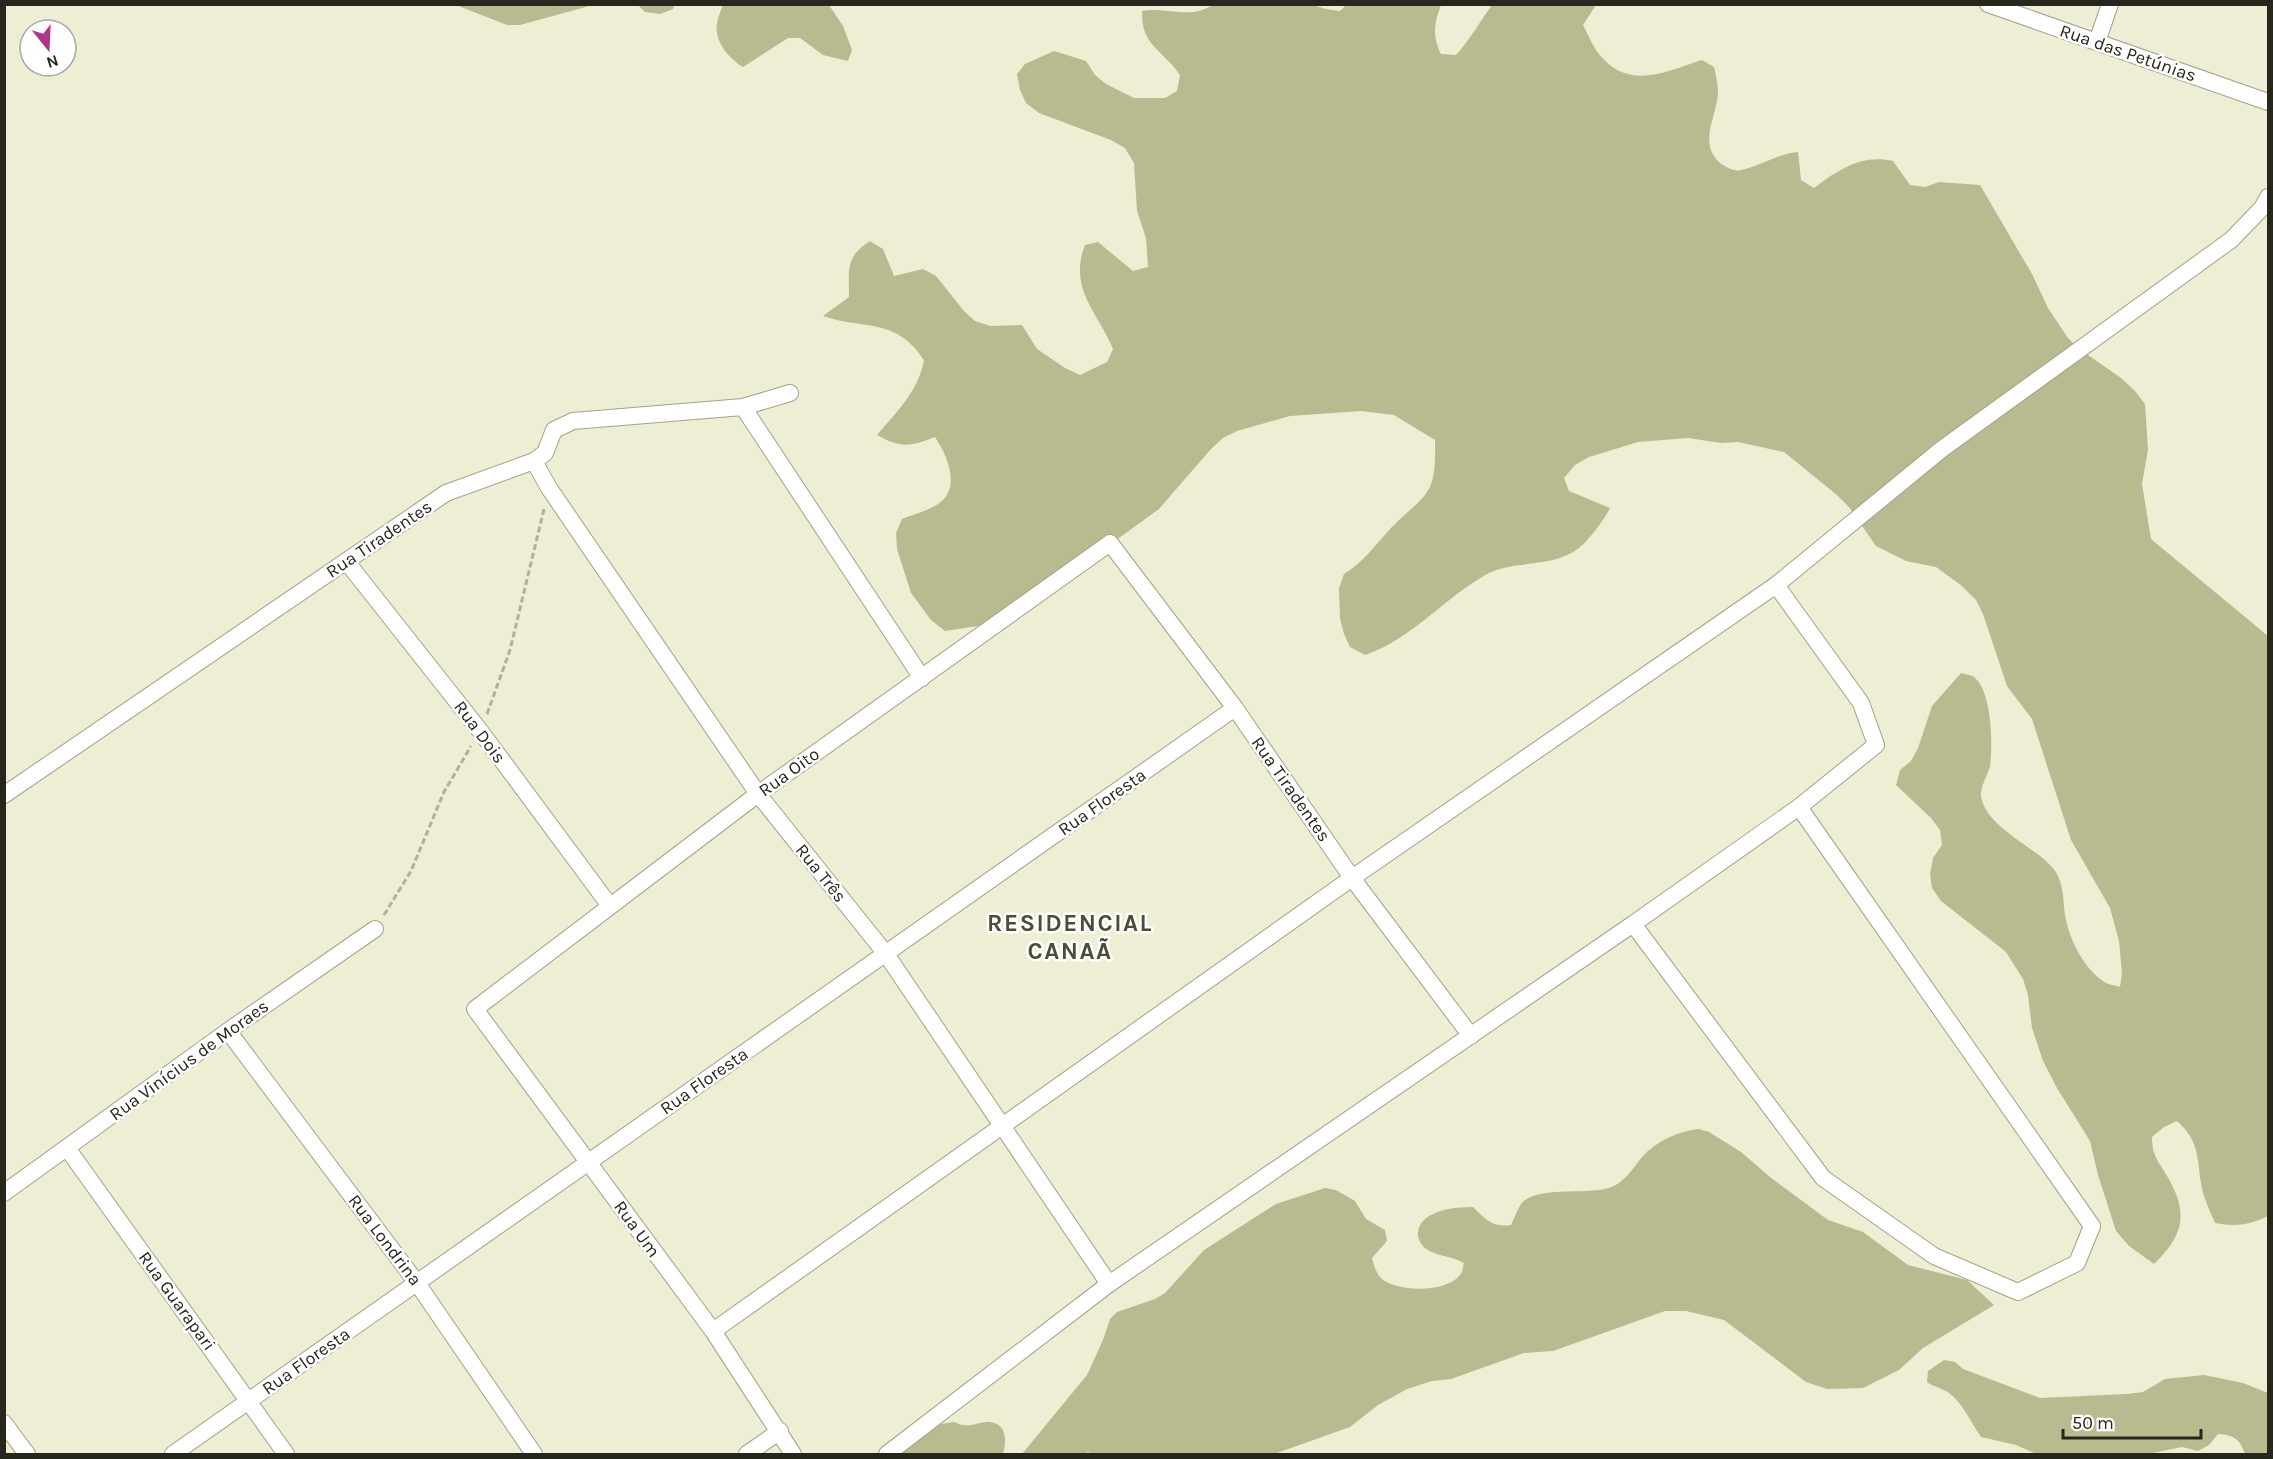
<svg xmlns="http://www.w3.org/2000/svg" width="2273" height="1459" font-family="Karla,sans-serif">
	<rect width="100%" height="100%" fill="#edeed4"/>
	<!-- forest -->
	<path fill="#b9ba8f" d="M 1214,4 L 1313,5 L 1326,9 L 1340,11 L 1346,5 L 1441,5 C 1434,24 1432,35 1441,54 L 1456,55 C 1470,40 1480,21 1492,5 L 1596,5 L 1583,25 C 1588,34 1592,45 1599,54 C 1628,91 1665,72 1702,60 L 1714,67 C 1716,76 1718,84 1718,94 C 1716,118 1698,143 1720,163 C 1725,167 1735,172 1741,170 C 1761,166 1777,154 1798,152 L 1801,180 L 1814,188 C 1838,170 1862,154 1893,161 L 1910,185 L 1925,187 L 1939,182 L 1980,185 L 2032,274 L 2048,308 L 2068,338 L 2078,348 L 2121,378 L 2135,391 L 2145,404 L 2148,450 L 2142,484 L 2151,539 L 2268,636 L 2268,1216 C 2249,1225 2236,1227 2215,1223 C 2211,1214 2207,1205 2204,1196 C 2195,1165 2204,1145 2177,1121 L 2164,1127 L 2152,1137 C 2152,1156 2158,1160 2167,1176 C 2189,1213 2184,1235 2154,1264 L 2129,1246 L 2116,1231 L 2098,1175 L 2090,1141 L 2057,1088 L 2043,1061 L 2032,1028 L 2028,995 L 2023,979 L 2006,952 L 1941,901 L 1932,888 L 1930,874 L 1933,858 L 1942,845 L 1940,830 L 1931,818 L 1896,785 L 1900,770 L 1911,761 L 1918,748 L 1932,706 L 1961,673 C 1965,674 1971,675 1974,677 C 1992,691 1993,745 1990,766 C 1988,775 1980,787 1981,796 C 1986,830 2043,849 2057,874 C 2064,887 2063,901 2065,915 C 2069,939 2083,967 2103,981 C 2108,985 2114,985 2120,987 L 2122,973 L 2119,941 L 2110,908 L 2071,840 L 2032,719 L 2007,686 L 1983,614 L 1976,600 L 1962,586 L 1936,567 L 1906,561 L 1876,546 L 1849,507 L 1837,495 L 1784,452 L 1738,442 L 1721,443 L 1688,438 L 1638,442 L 1589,457 L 1575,465 L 1564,478 L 1569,491 L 1610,508 C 1605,519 1588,541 1579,548 C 1552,569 1515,559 1487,574 C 1444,598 1412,639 1365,655 L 1350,647 L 1344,634 L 1340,619 L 1339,588 L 1344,574 C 1367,560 1379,539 1398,521 C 1409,510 1423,501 1430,487 C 1436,472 1435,455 1435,440 L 1394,415 L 1361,411 L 1290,416 L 1237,431 L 1223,438 L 1211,449 L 1159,509 L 1013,615 L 978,626 L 945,631 L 931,620 L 911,593 L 897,549 L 896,533 L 902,519 C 912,515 924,512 933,507 C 963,493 949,458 935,437 C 910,447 900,448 877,435 C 897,411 918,392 924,360 C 896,317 864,330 823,316 L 849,297 C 849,270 845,257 870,241 L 883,249 L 894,276 L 923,269 L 936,276 L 964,311 L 975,321 L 990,326 L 1022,325 L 1037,349 L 1065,368 L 1080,375 L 1107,362 L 1113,349 C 1098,312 1068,289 1085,245 L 1098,242 L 1133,271 L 1148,267 L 1146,238 L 1137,211 L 1134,163 L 1125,148 L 1111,140 L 1039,113 L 1026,103 L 1020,90 L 1017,74 L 1025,64 L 1054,51 L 1086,61 L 1095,75 L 1106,84 L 1134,98 L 1165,98 L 1177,91 L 1180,75 C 1162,49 1141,46 1142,11 C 1170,6 1189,21 1214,4 Z
		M 456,5 L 593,5 L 520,25 L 507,25 Z
		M 638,5 L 674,5 L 673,9 L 660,14 L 645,12 Z
		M 723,5 L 829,5 L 843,26 L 852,50 L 848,61 L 823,55 L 800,38 L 788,38 L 743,67 C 729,58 714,42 717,23 C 718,17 721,10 723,5 Z
		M 1699,1129 L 1709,1132 L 1741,1152 L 1770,1177 L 1828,1220 L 1863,1232 L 1908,1265 L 1967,1280 L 1994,1305 L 1923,1348 L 1899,1370 L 1863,1388 L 1827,1389 L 1806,1382 L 1724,1320 L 1686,1311 L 1665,1311 L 1553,1351 L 1524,1353 L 1451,1379 L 1432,1381 L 1407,1389 L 1378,1405 L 1350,1427 L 1274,1454 L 1091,1454 L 1088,1452 L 1084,1454 L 1022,1454 L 1087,1375 L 1103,1340 L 1110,1319 L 1117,1312 L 1155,1299 L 1165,1293 L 1204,1250 L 1276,1204 L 1325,1188 L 1336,1190 L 1355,1201 L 1366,1219 L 1385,1230 L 1387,1241 L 1372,1258 C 1374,1266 1376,1273 1382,1279 C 1399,1293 1451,1293 1462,1272 C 1463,1269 1463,1266 1464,1263 C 1452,1256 1435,1256 1425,1248 C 1421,1244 1417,1238 1418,1232 C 1421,1210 1455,1207 1473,1207 C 1485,1219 1493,1228 1511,1225 C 1514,1219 1517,1210 1521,1204 C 1537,1184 1591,1197 1614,1186 C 1626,1180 1634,1167 1642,1157 C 1656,1141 1679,1131 1699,1129 Z
		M 1944,1360 L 1955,1362 L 1963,1369 L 2040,1398 L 2127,1394 L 2143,1392 L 2165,1379 L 2204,1375 L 2243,1383 L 2268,1393 L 2268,1454 L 2245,1454 C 2240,1439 2234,1435 2218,1434 L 2209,1445 L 2198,1451 L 2182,1447 L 2148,1454 L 2036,1454 L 2016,1445 L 1981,1437 C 1971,1423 1963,1403 1949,1393 C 1942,1388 1934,1387 1927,1382 L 1928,1371 Z
		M 954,1422 C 957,1423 960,1425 963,1425 C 971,1427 979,1422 987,1422 C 1007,1422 1007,1440 1003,1454 L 875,1454 L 927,1426 Z"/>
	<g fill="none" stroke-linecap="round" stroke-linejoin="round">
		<defs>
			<path id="street" d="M 1988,4 L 2268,102
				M 2097,42 L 2110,4
				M 743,407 L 922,678
				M 534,461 L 549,488 L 758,794 L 886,954 L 1109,1284
				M 346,561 L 481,732 L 610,906
				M 4,795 L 446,493 L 534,461 L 545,453 L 554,430 L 573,421 L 743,407 L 790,393
				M 1633,924 L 1799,807 L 1876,745 L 1861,703 L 1776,585
				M 228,1031 L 417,1283 L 534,1454
				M 67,1148 L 286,1454
				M 4,1193 L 228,1031 L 375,929
				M 713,1331 L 1352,878 L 1776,585 L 1942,449 L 2231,240 L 2262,208 L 2268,197
				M 4,1423 L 27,1454
				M 173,1454 L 1235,708
				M 747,1454 L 780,1431
				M 793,1454 L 713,1331 L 475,1009 L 758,794 L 1110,543 L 1235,708 L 1352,878 L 1471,1036
				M 887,1454 L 1109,1284 L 1633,924 L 1823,1178 L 1934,1256 L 2018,1292 L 2077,1263 L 2092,1226 L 1799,807"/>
		</defs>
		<!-- street casing -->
		<use href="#street" stroke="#a1a28a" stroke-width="18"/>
		<!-- path -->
		<path stroke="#b0b09c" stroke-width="3" stroke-dasharray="6 3" stroke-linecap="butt" d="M 487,714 L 510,650 L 544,509
			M 384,915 L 411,871 L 444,792 L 471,746"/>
		<!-- street -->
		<use href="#street" stroke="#fff" stroke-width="16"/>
	</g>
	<g text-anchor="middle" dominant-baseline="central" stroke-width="5" stroke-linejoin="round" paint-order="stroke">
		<!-- street labels -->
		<g font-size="18" fill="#26261d" stroke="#fff">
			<text transform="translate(2128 53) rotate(19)">Rua das Petúnias</text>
			<text transform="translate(379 539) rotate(-34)">Rua Tiradentes</text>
			<text transform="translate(480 732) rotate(53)">Rua Dois</text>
			<text transform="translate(789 772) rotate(-36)">Rua Oito</text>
			<text transform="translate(1291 789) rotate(55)">Rua Tiradentes</text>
			<text transform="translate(1102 802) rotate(-35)">Rua Floresta</text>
			<text transform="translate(821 873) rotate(51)">Rua Três</text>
			<text transform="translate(189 1060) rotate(-36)">Rua Vinícius de Moraes</text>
			<text transform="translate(704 1081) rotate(-35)">Rua Floresta</text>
			<text transform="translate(637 1229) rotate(54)">Rua Um</text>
			<text transform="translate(385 1240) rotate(53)">Rua Londrina</text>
			<text transform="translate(177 1301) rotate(54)">Rua Guarapari</text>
			<text transform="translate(306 1361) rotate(-35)">Rua Floresta</text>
		</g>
		<!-- district labels -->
		<g font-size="24" font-weight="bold" letter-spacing="1.5" fill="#4c4d38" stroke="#fff">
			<text x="1070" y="923">RESIDENCIAL<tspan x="1070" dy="28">CANAÃ</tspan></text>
		</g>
	</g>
	<!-- border -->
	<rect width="2273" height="1459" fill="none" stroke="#26261d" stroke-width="12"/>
	<!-- north arrow -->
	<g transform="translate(48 48) rotate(162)"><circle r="28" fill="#ffffff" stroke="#a8a8a5" stroke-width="1.5"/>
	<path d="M0-4.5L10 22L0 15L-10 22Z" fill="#b03588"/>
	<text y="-9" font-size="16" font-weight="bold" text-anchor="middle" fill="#26261d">N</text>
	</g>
	<!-- scale -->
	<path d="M2063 1429v9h138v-9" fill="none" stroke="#26261d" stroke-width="3"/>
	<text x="2072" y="1429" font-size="18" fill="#26261d" stroke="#ffffff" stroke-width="4.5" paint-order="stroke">50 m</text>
</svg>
